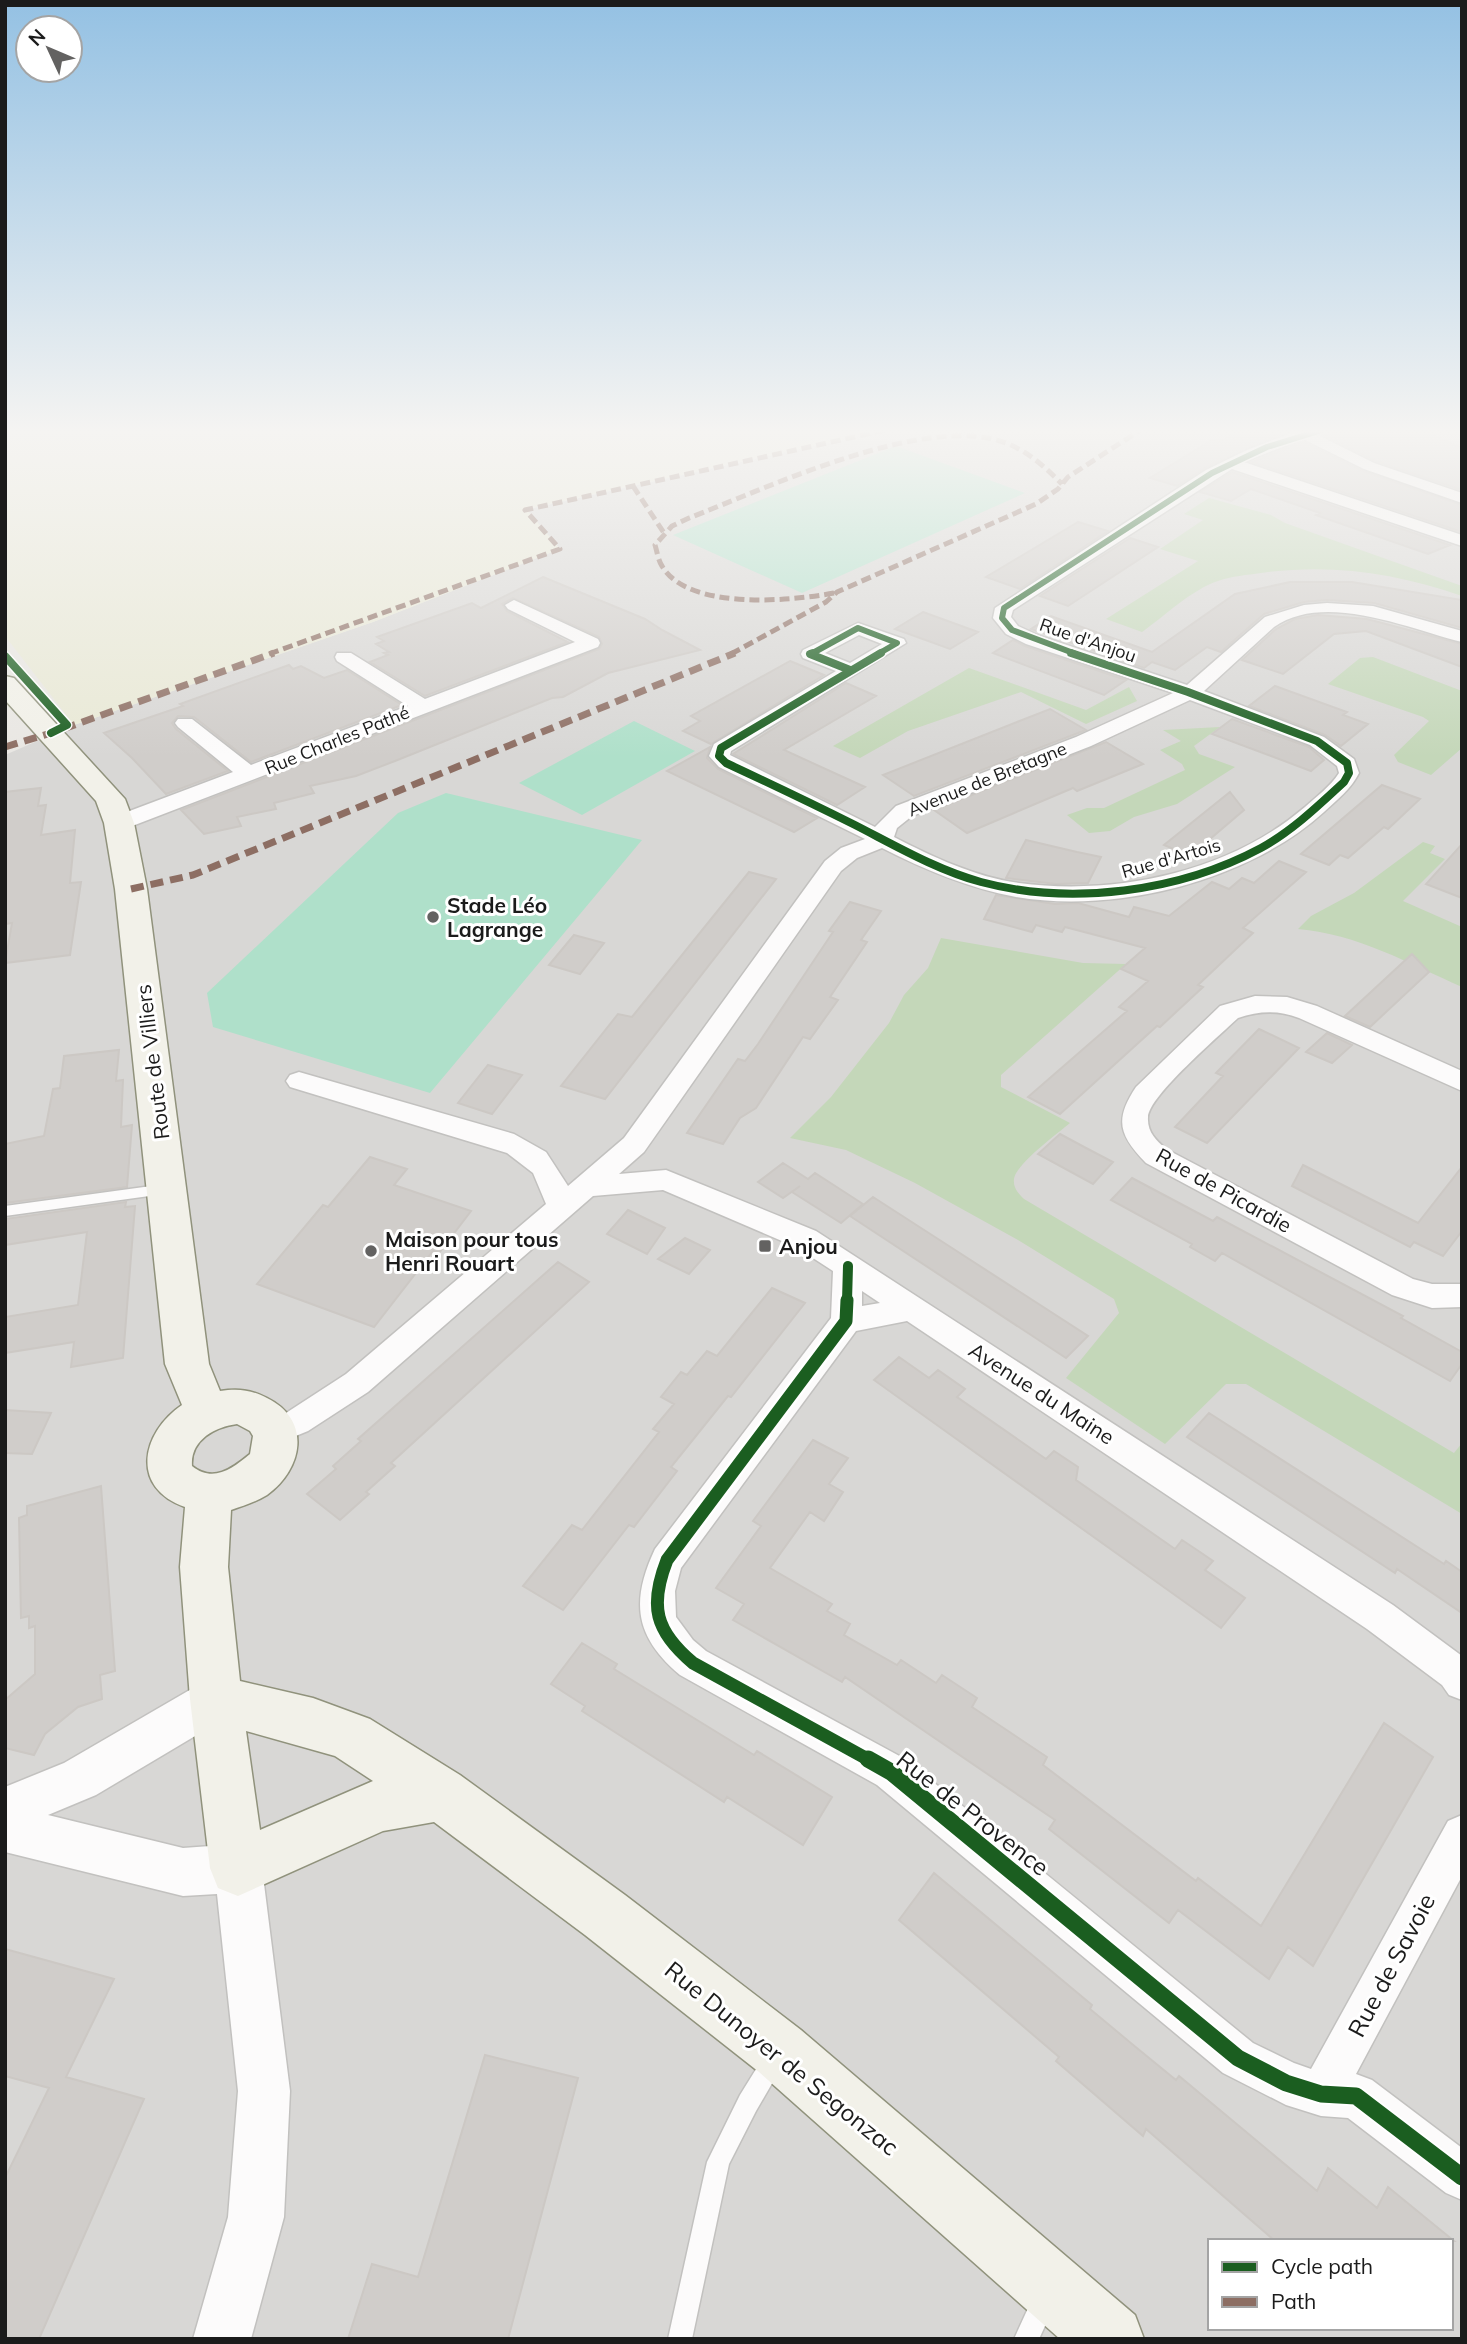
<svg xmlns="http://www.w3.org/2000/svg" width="1467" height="2344" font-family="Mulish,sans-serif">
	<rect width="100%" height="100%" fill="#e9e7e3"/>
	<!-- residential -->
	<path fill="#d8d7d5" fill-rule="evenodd" d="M 890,429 L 1462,429 L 1462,2339 L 5,2339 L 5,755 L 74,725 L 373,622 L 560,549 L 525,510 ZM 1210,2241 L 1451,2241 L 1451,2328 L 1210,2328 Z"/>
	<!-- farmland -->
	<path fill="#e9e9d6" d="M 5,429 L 890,429 L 526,509 L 560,549 L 373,622 L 74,725 L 5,636 Z"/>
	<!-- forest -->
	<path fill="#c4d7b9" d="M 1209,498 L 1271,515 L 1285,523 L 1462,586 L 1462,596 C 1397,573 1330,563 1261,573 C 1247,575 1232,576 1218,581 C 1191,590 1166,615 1142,632 L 1106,619 L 1198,561 L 1160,549 L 1203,520 L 1184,514 Z
		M 1373,657 L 1462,691 L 1462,748 L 1431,775 L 1398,762 L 1394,755 L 1429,721 L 1423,717 L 1328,684 L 1360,658 Z
		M 969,668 L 1086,710 L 1129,687 L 1137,701 L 1086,724 L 1021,692 L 908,731 L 860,758 L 833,746 Z
		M 1220,727 L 1194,746 L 1199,754 L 1235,767 L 1177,804 L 1134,817 L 1110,831 L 1089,833 L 1067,815 L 1087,808 L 1104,808 L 1185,770 L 1182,764 L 1160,750 L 1181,741 L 1163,730 Z
		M 1423,842 L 1435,846 L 1430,853 L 1445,859 L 1403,901 L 1462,927 L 1462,987 C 1408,963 1357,934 1298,929 L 1311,916 L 1354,893 Z
		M 941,938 L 1083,963 L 1126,964 L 1001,1075 L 1001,1087 L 1070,1123 C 1057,1134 1016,1164 1014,1179 C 1013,1188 1018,1193 1024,1199 L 1454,1453 L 1462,1443 L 1462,1514 L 1246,1384 L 1226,1384 L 1165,1444 L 1066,1378 L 1119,1313 L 1114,1299 L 1018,1240 L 915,1183 L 846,1150 L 790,1138 L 831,1097 L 889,1023 L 904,995 L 928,968 Z"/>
	<!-- pitch -->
	<path fill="#afe0ca" d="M 896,446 L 1025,493 L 802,593 L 673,535 Z
		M 634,721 L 695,751 L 582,815 L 519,783 Z
		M 446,793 L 642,840 L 430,1093 L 213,1027 L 207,993 L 398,813 Z"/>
	<!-- building -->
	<path fill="#d0cdca" stroke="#ccc8c4" stroke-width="2" d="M 1242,429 L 1277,436 L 1205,468 L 1177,486 L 1150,478 L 1212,440 L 1219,442 Z
		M 1357,429 L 1373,429 L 1384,434 L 1418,429 L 1462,448 L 1462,490 L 1375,461 L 1324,435 Z
		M 1303,442 L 1363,471 L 1462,505 L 1462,532 L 1252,462 Z
		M 1232,472 L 1450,545 L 1428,554 L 1316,515 L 1320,513 L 1251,489 L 1231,501 L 1200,492 Z
		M 1078,522 L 1108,531 L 1020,589 L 986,577 Z
		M 1130,538 L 1158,547 L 1068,606 L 1040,596 Z
		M 543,577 L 645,619 L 662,630 L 700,650 L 608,673 L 563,697 L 552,698 L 395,761 L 356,776 L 310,786 L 314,793 L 274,803 L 276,809 L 237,817 L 241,826 L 204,834 L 181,810 L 599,649 L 602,644 L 599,637 L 513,598 L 502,604 L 507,611 L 568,642 L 425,696 L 370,662 L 388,655 L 384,653 L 389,652 L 376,644 L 384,641 L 377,637 L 472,603 L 481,608 Z
		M 1290,582 L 1352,582 L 1462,600 L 1462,628 L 1374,603 L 1327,600 L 1304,602 L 1264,614 L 1221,652 L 1207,647 L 1175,670 L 1152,662 L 1144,668 L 1031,629 L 1051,616 L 1152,652 L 1235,594 Z
		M 923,612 L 978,632 L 950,649 L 895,629 Z
		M 1318,615 L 1367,619 L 1462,644 L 1462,667 L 1366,631 L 1334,634 L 1283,674 L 1242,660 L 1276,629 L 1295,619 Z
		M 1013,640 L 1025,646 L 1126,680 L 1104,695 L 993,653 Z
		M 790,661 L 824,675 L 711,744 L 683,731 L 700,721 L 691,716 Z
		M 289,665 L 293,669 L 301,666 L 324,678 L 347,670 L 402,705 L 251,762 L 194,717 L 178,716 L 172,723 L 176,729 L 228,771 L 166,794 L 132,758 L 104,733 L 183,706 L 180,704 Z
		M 846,683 L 876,696 L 784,750 L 865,787 L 837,805 L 733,754 Z
		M 1275,686 L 1347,712 L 1343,715 L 1368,724 L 1341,746 L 1325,735 L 1249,706 Z
		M 1050,709 L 1086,730 L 914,796 L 883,775 Z
		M 1232,719 L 1309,747 L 1324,760 L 1311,771 L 1212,734 Z
		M 1106,742 L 1143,764 L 1077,791 L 1073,788 L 967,833 L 934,810 Z
		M 710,747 L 707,758 L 718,769 L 817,818 L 794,832 L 667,771 Z
		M 1382,785 L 1420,799 L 1388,829 L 1384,827 L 1348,858 L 1340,855 L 1329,865 L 1301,854 Z
		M 41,788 L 38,806 L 46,805 L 41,835 L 75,830 L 70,883 L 81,882 L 70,955 L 5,963 L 12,923 L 5,924 L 5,792 Z
		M 1230,792 L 1244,810 L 1190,856 L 1164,845 Z
		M 1026,840 L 1077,852 L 1101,857 L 1088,883 L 1056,884 L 1006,878 Z
		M 1462,844 L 1462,898 L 1426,884 Z
		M 1279,861 L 1306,872 L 1243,928 L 1253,933 L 1198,985 L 1203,987 L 1160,1027 L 1157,1026 L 1060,1114 L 1028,1097 L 1127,1011 L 1119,1007 L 1148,981 L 1121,969 L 1145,948 L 1065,927 L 1062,932 L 1036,925 L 1032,932 L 984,919 L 996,895 L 1055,904 L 1078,903 L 1129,917 L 1134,907 L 1169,916 L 1212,882 L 1229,889 L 1242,878 L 1254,883 Z
		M 749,872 L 776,879 L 605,1099 L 561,1086 L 618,1014 L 632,1017 Z
		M 850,902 L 881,911 L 861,940 L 867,942 L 830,997 L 838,1000 L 810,1039 L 803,1037 L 756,1108 L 740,1118 L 723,1144 L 687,1133 L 738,1059 L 745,1061 L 758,1044 L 833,932 L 829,931 Z
		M 574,935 L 604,943 L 580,974 L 549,965 Z
		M 1412,954 L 1429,972 L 1370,1027 L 1345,1016 Z
		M 1259,1029 L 1299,1048 L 1207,1143 L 1175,1127 L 1223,1076 L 1216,1073 Z
		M 1327,1033 L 1352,1045 L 1332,1063 L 1306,1052 Z
		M 119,1050 L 116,1081 L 123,1080 L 121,1127 L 132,1125 L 127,1187 L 5,1203 L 5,1144 L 44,1136 L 53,1089 L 60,1088 L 64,1056 Z
		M 488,1065 L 522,1075 L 492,1114 L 458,1103 Z
		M 1060,1134 L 1086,1148 L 1113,1162 L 1093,1184 L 1038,1154 Z
		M 370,1157 L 407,1169 L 394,1185 L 471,1211 L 439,1253 L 433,1251 L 374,1327 L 257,1284 L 323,1205 L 328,1207 Z
		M 783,1163 L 808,1179 L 815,1173 L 863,1204 L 841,1223 L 792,1192 L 800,1186 L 783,1198 L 758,1182 Z
		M 1303,1165 L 1418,1223 L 1462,1167 L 1462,1231 L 1443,1256 L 1414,1242 L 1410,1247 L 1292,1186 Z
		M 1132,1178 L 1213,1221 L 1217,1217 L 1403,1316 L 1401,1318 L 1462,1352 L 1462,1364 L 1450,1381 L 1222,1253 L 1215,1261 L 1190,1247 L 1192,1244 L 1111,1200 Z
		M 873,1197 L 952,1248 L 1088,1336 L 1066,1358 L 850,1216 Z
		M 126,1202 L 125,1207 L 135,1206 L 123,1358 L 71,1367 L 74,1342 L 5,1353 L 5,1317 L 78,1305 L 87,1232 L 5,1245 L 5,1219 Z
		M 628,1210 L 665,1228 L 647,1254 L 607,1234 Z
		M 685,1238 L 710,1250 L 689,1274 L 658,1259 Z
		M 558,1262 L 589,1282 L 391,1463 L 395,1466 L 366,1492 L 369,1494 L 340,1520 L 307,1494 L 336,1469 L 333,1466 L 361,1441 L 358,1439 Z
		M 772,1288 L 805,1303 L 731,1397 L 728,1396 L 671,1467 L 677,1471 L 634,1527 L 629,1525 L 563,1610 L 523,1586 L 572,1525 L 582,1530 L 659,1432 L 653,1429 L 674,1404 L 661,1397 L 681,1372 L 687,1375 L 707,1351 L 717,1356 Z
		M 899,1357 L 929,1378 L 938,1370 L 965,1389 L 957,1397 L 1046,1459 L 1054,1451 L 1078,1467 L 1076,1480 L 1175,1549 L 1182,1540 L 1197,1550 L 1213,1561 L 1205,1570 L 1245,1598 L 1221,1628 L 874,1380 Z
		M 5,1410 L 51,1413 L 32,1454 L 5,1453 Z
		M 1209,1413 L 1444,1564 L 1446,1561 L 1462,1572 L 1462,1613 L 1397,1569 L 1395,1573 L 1187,1437 Z
		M 813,1440 L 848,1458 L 829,1484 L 843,1492 L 824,1521 L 810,1512 L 770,1568 L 832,1604 L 827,1611 L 850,1624 L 844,1635 L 897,1665 L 901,1660 L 936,1683 L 942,1675 L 977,1698 L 972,1707 L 1047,1757 L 1043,1765 L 1196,1881 L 1198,1878 L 1261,1926 L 1384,1723 L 1433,1757 L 1313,1966 L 1288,1947 L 1269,1979 L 1178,1910 L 1169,1923 L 1049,1829 L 1055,1820 L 845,1677 L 842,1682 L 733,1620 L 744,1604 L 716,1588 L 761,1526 L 753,1521 Z
		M 101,1486 L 115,1671 L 100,1675 L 102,1699 L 78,1707 L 45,1734 L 34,1755 L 5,1748 L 5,1700 L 35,1674 L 35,1626 L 29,1628 L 29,1616 L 21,1618 L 19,1518 L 27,1515 L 27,1506 Z
		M 582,1643 L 617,1664 L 614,1669 L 754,1755 L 757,1751 L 832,1797 L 803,1845 L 727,1797 L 724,1802 L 582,1711 L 585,1706 L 551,1684 Z
		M 934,1873 L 1092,2005 L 1090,2009 L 1132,2044 L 1176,2080 L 1179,2076 L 1317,2191 L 1328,2168 L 1377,2208 L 1388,2187 L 1454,2241 L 1275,2241 L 1146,2129 L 1143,2136 L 1056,2061 L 1059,2057 L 899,1920 Z
		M 5,1949 L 114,1979 L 66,2077 L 144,2099 L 39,2339 L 5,2339 L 5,2178 L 49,2088 L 5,2076 Z
		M 485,2055 L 578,2078 L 508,2339 L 348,2339 L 372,2264 L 418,2277 Z"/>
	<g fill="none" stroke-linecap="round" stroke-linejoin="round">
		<defs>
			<path id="service" d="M 166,1184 L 173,1189 L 171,1193 L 5,1216 L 5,1206 Z
				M 774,2050 L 782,2053 L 785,2061 L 756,2111 L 729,2164 L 692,2339 L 668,2339 L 707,2162 L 740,2095 L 766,2053 Z
				M 1044,2290 L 1053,2293 L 1056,2302 L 1039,2339 L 1014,2339 L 1035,2293 Z"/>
			<path id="minor" d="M 1290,429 L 1332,429 L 1318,435 L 1374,463 L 1462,493 L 1462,503 L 1364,469 L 1303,439 L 1244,462 L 1462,535 L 1462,546 L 1232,469 L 1013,610 L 1011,617 L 1018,626 L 1040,636 L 1187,685 L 1265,617 L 1304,605 L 1327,603 L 1373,606 L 1462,631 L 1462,642 C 1409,629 1325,591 1274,627 L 1204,691 L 1324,737 L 1354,759 L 1359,773 C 1351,789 1337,800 1324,812 C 1248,881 1117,914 1016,897 C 968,888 925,870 882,848 L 857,858 L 841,871 L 644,1152 L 619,1174 L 666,1170 L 816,1231 L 1393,1605 L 1462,1656 L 1462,1700 L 1449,1695 L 1442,1685 L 1367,1629 L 907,1321 L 856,1331 L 681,1568 L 675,1591 L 676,1617 L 693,1640 L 706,1651 L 905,1759 L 1253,2043 L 1294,2063 L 1311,2069 L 1448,1821 L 1462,1815 L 1462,1876 L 1356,2074 L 1372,2080 L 1462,2148 L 1462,2200 L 1446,2193 L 1348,2118 L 1321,2116 L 1286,2105 L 1223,2073 L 877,1785 L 680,1675 C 635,1637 630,1602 655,1549 L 831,1318 L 833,1271 L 796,1247 L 663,1190 L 593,1196 L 368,1392 L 308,1431 L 276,1444 L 264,1440 L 260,1431 L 264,1422 L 286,1413 L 346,1374 L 546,1204 L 533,1173 L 507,1153 L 290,1087 L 286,1081 L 290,1075 L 299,1072 L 514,1134 L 546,1152 L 568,1186 L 624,1138 L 825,861 L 841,848 L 865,839 L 719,767 L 709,756 L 714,744 L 836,671 L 803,658 L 801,654 L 803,650 L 858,623 L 904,639 L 906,643 L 731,751 L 730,755 L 875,827 L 896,806 L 1076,737 L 1173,693 L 1026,644 L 1006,634 L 993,618 L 995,608 L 1206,470 L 1247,450 L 1292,433 ZM 859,635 L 882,644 L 850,663 L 825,653 ZM 1190,700 L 1310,745 L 1337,766 L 1339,773 C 1331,786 1316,797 1305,807 C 1229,872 1117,896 1019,883 C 975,877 933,857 894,837 L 897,828 L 912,816 L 1091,746 ZM 862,1291 L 880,1303 L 862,1306 Z
				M 514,600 L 598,639 L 600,643 L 598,647 L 127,828 L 111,828 L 108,823 L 111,818 L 233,772 L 178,727 L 175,723 L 178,719 L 192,719 L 251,765 L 408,706 L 337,661 L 335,657 L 337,653 L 351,653 L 425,699 L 575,642 L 508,609 L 505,605 Z
				M 1255,996 L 1287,997 L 1317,1006 L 1462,1071 L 1462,1091 L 1299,1018 C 1278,1010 1259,1011 1238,1018 C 1219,1036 1149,1096 1148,1117 C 1147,1132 1156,1140 1166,1149 L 1413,1279 L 1432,1284 L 1462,1284 L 1462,1307 L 1432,1308 L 1392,1295 L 1146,1163 C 1119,1135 1114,1120 1136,1087 L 1220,1006 Z"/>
			<path id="tertiary" d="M 216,1678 L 232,1684 L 238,1699 L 232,1714 L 96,1795 L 48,1815 L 183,1848 L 238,1844 L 255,1851 L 262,1868 L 290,2091 L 284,2217 L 251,2339 L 193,2339 L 228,2217 L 238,2091 L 217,1894 L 183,1896 L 5,1852 L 5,1787 L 64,1763 L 200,1684 Z"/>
			<path id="secondary" d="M 5,676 L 14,678 L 125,799 L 134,823 L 147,889 L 209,1364 L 220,1391 C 239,1388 251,1390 267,1398 C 312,1420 303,1469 267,1495 C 256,1502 243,1506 231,1510 L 228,1567 L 240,1681 L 313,1698 L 370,1719 L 460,1775 L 625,1895 L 801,2030 L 1135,2315 L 1144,2339 L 1060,2339 L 759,2072 L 585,1935 L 434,1822 L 383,1831 L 238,1896 L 218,1888 L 210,1868 L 190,1699 L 180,1567 L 185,1507 C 130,1488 141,1433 182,1405 L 165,1364 L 115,889 L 104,823 L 96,801 L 5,700 ZM 237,1424 L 250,1431 L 253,1436 L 250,1454 C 232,1469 213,1483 192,1466 C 190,1440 215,1427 237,1424 ZM 246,1731 L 335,1756 L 373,1781 L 260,1830 Z"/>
		</defs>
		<!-- service casing -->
		<use href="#service" stroke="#c2c1bf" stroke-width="3"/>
		<!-- minor casing -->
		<use href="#minor" stroke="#c2c1bf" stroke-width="3"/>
		<!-- tertiary casing -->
		<use href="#tertiary" stroke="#c2c1bf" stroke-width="3"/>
		<!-- secondary casing -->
		<use href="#secondary" stroke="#90927c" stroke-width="3"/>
		<!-- service -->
		<use href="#service" fill="#fcfbfb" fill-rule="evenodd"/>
		<!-- minor -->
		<use href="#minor" fill="#fcfbfb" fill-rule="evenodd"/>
		<!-- tertiary -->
		<use href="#tertiary" fill="#fcfbfb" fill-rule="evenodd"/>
		<!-- secondary -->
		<use href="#secondary" fill="#f2f1e9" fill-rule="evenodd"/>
		<!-- quiet-far1 -->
		<path stroke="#8d6e63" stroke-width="5" stroke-dasharray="10 5" stroke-linecap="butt" d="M 633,486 L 664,533
			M 834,593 C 791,601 688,611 662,566 C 658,560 657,551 655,545 L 672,526 L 689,518 C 767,488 927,412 1006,443 C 1029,452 1045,467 1062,484
			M 269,654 L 560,549 L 525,510 L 890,429
			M 731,654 L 826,602 L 837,592 L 1036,504 L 1058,489 L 1068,477 L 1142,429"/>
		<!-- quiet -->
		<path stroke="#8d6e63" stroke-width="7" stroke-dasharray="13 7" stroke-linecap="butt" d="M 63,729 L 274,653
			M 5,747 L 51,733
			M 131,889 L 193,875 L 735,653"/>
		<defs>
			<path id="cycleway-far4" d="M 811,654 L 858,628 L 897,643 L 878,654
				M 1076,654 L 1012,630 L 1002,618 L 1004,608 L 1212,473 L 1267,447 L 1325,429"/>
			<path id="cycleway-far3" d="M 813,653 L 810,654 L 850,670
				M 881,653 L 721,748 L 719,756 L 726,763 C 769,783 813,804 855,825 C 896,846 937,870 981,882 C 1071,906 1179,892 1261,848 C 1292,831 1318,806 1344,782 L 1349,773 L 1347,763 L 1317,741 L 1188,692 L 1071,653
				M 5,656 L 67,725 L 51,733"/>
			<path id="cycleway-far2" d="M 847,1301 L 848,1266"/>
			<path id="cycleway-far1" d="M 847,1300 L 846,1321 L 667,1560 C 649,1606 655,1631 693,1663 L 871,1761"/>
			<path id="cycleway" d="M 868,1759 L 891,1772 L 1238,2058 L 1286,2083 L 1321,2094 L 1356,2096 L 1462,2177"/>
		</defs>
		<!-- cycleway-far4 casing -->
		<use href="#cycleway-far4" stroke="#fff" stroke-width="9"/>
		<!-- cycleway-far3 casing -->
		<use href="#cycleway-far3" stroke="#fff" stroke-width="11"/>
		<!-- cycleway-far2 casing -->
		<use href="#cycleway-far2" stroke="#fff" stroke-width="15"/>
		<!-- cycleway-far1 casing -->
		<use href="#cycleway-far1" stroke="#fff" stroke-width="18"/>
		<!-- cycleway casing -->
		<use href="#cycleway" stroke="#fff" stroke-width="21"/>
		<!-- cycleway-far4 -->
		<use href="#cycleway-far4" stroke="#1b5e20" stroke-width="6"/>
		<!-- cycleway-far3 -->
		<use href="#cycleway-far3" stroke="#1b5e20" stroke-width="8"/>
		<!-- cycleway-far2 -->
		<use href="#cycleway-far2" stroke="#1b5e20" stroke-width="10"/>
		<!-- cycleway-far1 -->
		<use href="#cycleway-far1" stroke="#1b5e20" stroke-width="13"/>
		<!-- cycleway -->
		<use href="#cycleway" stroke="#1b5e20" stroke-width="17"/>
	</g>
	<!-- sky -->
	<linearGradient id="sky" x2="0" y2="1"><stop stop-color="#94c1e3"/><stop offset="0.57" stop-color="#f5f4f2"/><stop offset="1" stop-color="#f5f4f2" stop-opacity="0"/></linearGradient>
	<rect width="1467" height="757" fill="url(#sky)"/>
	<!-- markers -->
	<g fill="#636261" stroke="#fff" stroke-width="2.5">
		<circle cx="433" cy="917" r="7"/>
		<rect x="758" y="1239" width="14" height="14" rx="3.5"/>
		<circle cx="371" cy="1251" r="7"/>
	</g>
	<g text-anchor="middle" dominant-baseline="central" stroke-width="6" stroke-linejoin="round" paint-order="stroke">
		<!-- far-street labels -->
		<g font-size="18" fill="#1b1b1b" stroke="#fff">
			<text transform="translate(1088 640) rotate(19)">Rue d'Anjou</text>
			<text transform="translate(337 740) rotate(-22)">Rue Charles Pathé</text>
			<text transform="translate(987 779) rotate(-22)">Avenue de Bretagne</text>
			<text transform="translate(1171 858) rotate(-16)">Rue d'Artois</text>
		</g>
		<!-- poi labels -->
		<g font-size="21" font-weight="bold" fill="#1b1b1b" stroke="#fff" text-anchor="start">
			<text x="447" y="905">Stade Léo<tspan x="447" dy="24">Lagrange</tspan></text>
			<text x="385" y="1239">Maison pour tous<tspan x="385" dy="24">Henri Rouart</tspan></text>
			<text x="779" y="1246">Anjou</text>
		</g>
		<!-- street labels -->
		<g font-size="21" fill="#1b1b1b" stroke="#fff">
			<text transform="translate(152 1062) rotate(-97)">Route de Villiers</text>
			<text transform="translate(1224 1190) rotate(29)">Rue de Picardie</text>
			<text transform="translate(1042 1393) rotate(33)">Avenue du Maine</text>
		</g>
		<!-- near-street labels -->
		<g font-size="24" fill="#1b1b1b" stroke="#fff">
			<text transform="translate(973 1813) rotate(38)">Rue de Provence</text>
			<text transform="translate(1391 1965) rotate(-62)">Rue de Savoie</text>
			<text transform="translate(782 2058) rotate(39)">Rue Dunoyer de Segonzac</text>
		</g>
	</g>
	<!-- border -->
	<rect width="1467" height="2344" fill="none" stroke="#1b1b1b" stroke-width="14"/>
	<!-- legend -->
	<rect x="1208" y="2239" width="245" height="91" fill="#ffffff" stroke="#a4a4a4" stroke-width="2"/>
	<rect x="1222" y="2262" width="35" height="10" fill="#1b5e20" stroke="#a4a4a4" stroke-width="2"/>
	<text x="1271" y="2274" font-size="21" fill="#1b1b1b">Cycle path</text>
	<rect x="1222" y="2297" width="35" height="10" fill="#8d6e63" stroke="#a4a4a4" stroke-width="2"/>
	<text x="1271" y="2309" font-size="21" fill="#1b1b1b">Path</text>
	<!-- north arrow -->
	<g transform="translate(49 49) rotate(314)"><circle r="33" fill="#ffffff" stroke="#a4a4a4" stroke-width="2"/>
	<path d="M0-5L12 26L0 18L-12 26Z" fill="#636261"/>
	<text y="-10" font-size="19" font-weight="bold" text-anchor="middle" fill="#1b1b1b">N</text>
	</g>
</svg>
